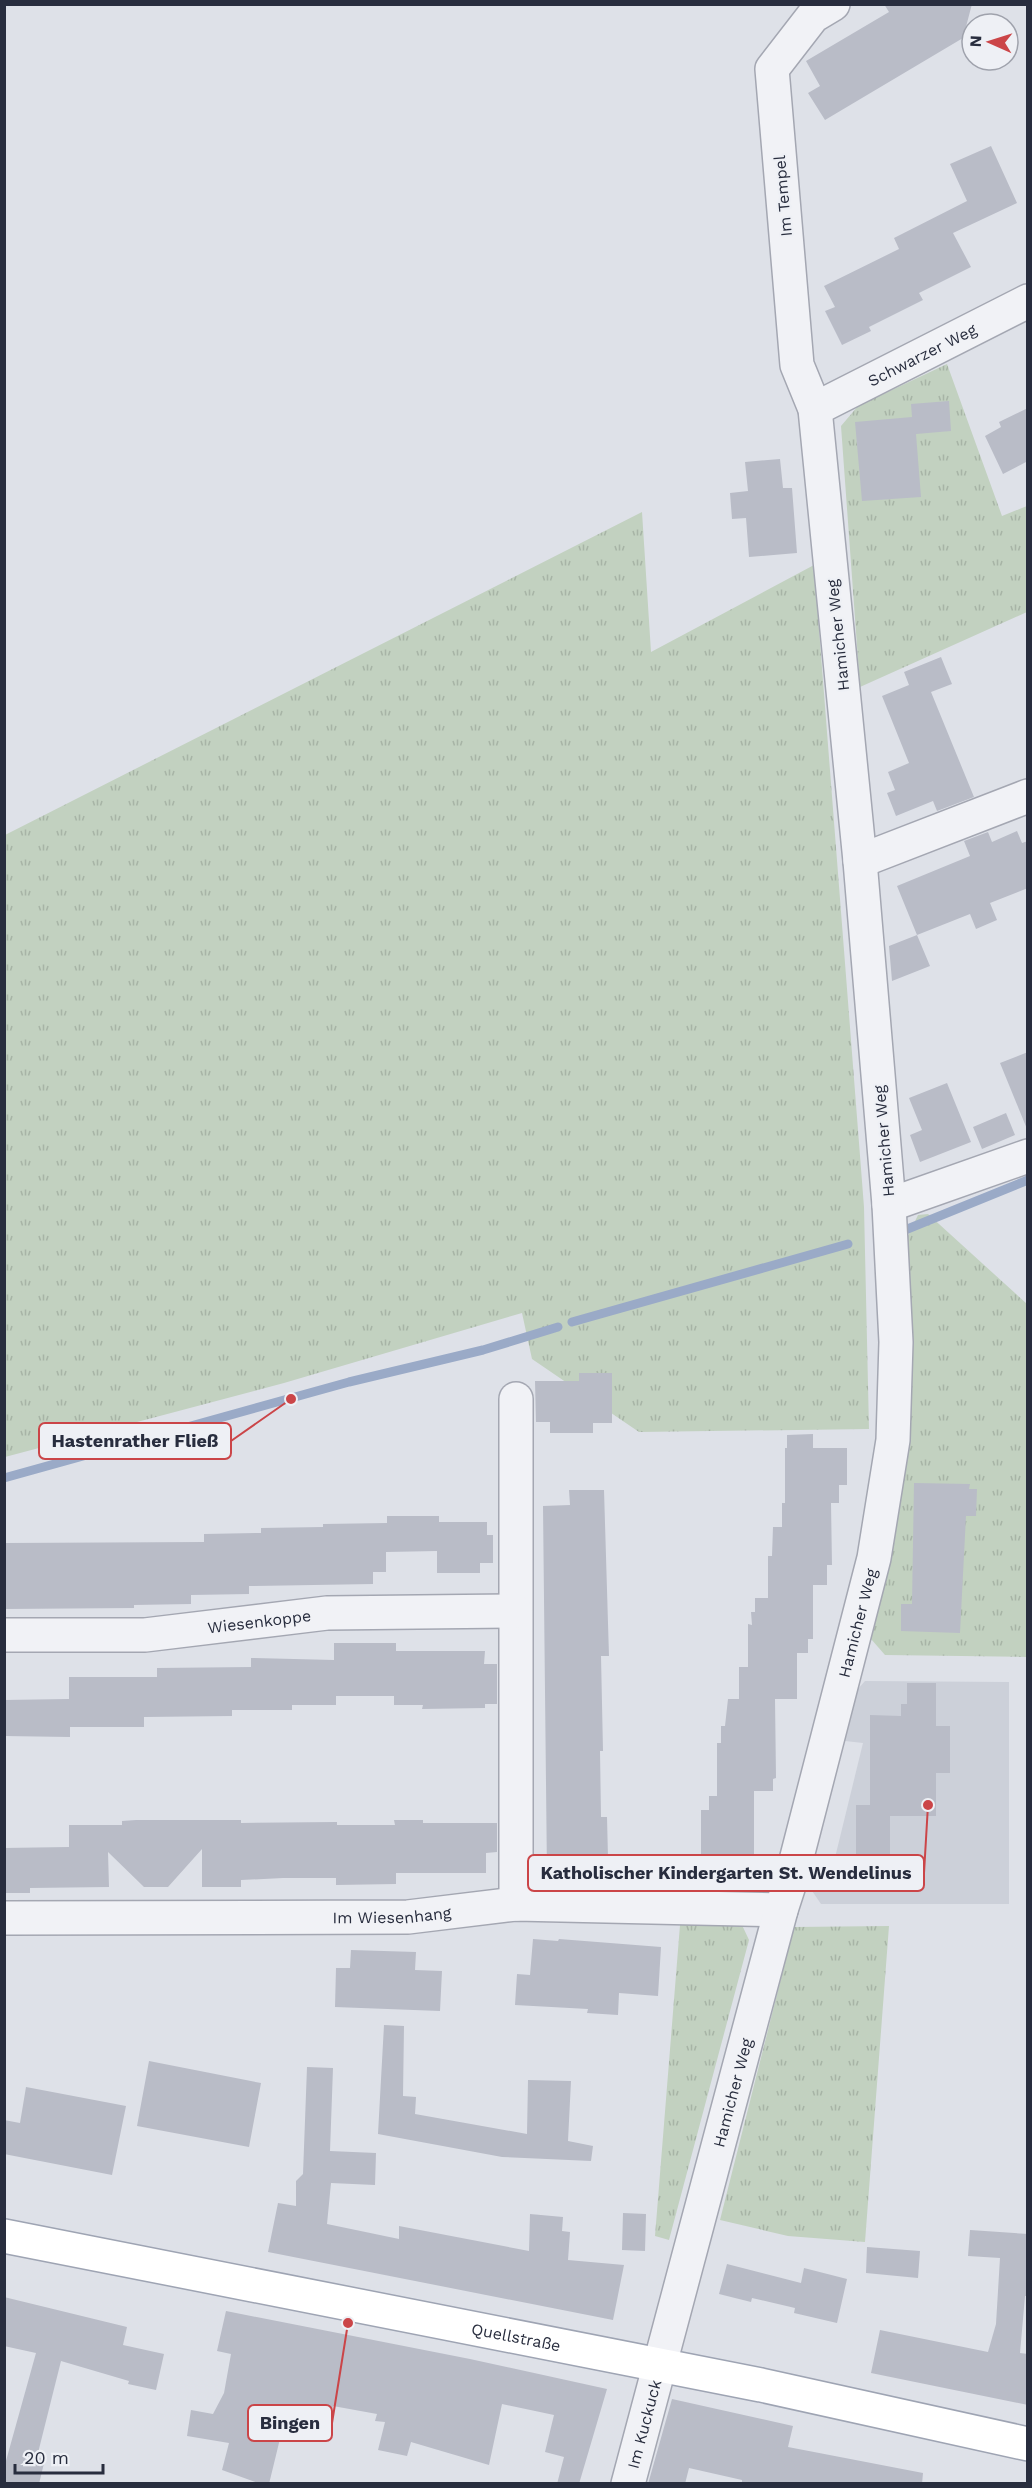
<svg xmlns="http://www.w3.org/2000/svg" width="1032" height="2488" font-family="'Work Sans',sans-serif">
	<defs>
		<pattern id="grass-tufts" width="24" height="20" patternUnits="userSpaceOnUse" patternTransform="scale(1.5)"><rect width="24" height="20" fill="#c2d1c0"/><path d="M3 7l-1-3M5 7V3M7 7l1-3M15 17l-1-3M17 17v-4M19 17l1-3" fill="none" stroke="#a7b4a6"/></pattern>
	</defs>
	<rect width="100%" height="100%" fill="#dee1e8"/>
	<!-- built -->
	<path fill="#ccd0d9" d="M 865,1681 L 1009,1682 L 1009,1904 L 821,1904 L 806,1882 L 810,1867 L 831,1874 L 863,1743 L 845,1741 L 858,1689 Z"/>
	<!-- grass -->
	<path fill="url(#grass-tufts)" d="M 947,364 L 1002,516 L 1027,506 L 1027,612 L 860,687 L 841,426 L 858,406 Z
		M 642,512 L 651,652 L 814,565 L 864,1207 L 869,1429 L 639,1432 L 532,1359 L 522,1313 L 284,1383 L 5,1457 L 5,835 Z
		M 928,1214 L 1027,1304 L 1027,1657 L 885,1655 L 871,1639 L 890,1562 L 907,1442 L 907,1238 L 918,1215 Z
		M 680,1925 L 742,1925 L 749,1940 L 669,2240 L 655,2236 Z
		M 889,1926 L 865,2242 L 788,2236 L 720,2220 L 794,1927 Z"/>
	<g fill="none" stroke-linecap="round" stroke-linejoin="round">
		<!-- stream -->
		<path stroke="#9aaac7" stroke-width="9" d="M 905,1230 L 1028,1180
			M 572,1322 L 848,1244
			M 4,1478 L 349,1382 L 483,1350 L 558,1327"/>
	</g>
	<!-- building -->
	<path fill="#b9bcc7" d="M 884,4 L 972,4 L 963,38 L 825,120 L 808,93 L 820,86 L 806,61 L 889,12 Z
		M 991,146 L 1017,203 L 953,233 L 971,267 L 919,293 L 923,300 L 869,327 L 871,331 L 842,345 L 825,311 L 835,307 L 824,286 L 899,249 L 894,238 L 967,201 L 950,164 Z
		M 949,401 L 951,431 L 916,434 L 921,497 L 862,501 L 855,422 L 912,417 L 911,404 Z
		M 1028,408 L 1028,461 L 1003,474 L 985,436 L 1001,427 L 999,422 Z
		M 780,459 L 783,488 L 792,488 L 797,553 L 749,557 L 746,518 L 732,519 L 730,493 L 748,491 L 745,462 Z
		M 941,657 L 952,684 L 931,692 L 974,797 L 937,811 L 933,801 L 896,816 L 887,793 L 895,790 L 888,772 L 909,763 L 882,696 L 909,685 L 904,672 Z
		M 1017,831 L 1022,843 L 1028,841 L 1028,888 L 990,903 L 997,920 L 976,929 L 970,914 L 917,935 L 897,886 L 970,856 L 964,841 L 988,832 L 992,842 Z
		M 917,935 L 930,966 L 892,981 L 889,946 Z
		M 1028,1052 L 1028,1129 L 1027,1129 L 1000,1063 Z
		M 947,1083 L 971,1142 L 920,1162 L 910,1135 L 922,1130 L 909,1098 Z
		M 1006,1113 L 1015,1135 L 982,1149 L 973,1127 Z
		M 579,1373 L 612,1373 L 612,1423 L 593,1423 L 593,1433 L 550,1433 L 550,1422 L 536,1422 L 535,1381 L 579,1381 Z
		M 813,1434 L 813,1448 L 847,1448 L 847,1485 L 839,1485 L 839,1503 L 831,1503 L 832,1565 L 827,1565 L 827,1585 L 813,1585 L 813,1639 L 808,1639 L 808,1653 L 797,1653 L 797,1699 L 775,1699 L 776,1778 L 773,1779 L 773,1791 L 754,1791 L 754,1863 L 701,1864 L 701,1810 L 709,1810 L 709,1796 L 717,1796 L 717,1743 L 721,1743 L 721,1726 L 725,1726 L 728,1699 L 739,1699 L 739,1667 L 748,1667 L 748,1624 L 752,1625 L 751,1612 L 755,1612 L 755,1598 L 768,1598 L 768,1556 L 772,1556 L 773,1527 L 782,1527 L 782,1503 L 785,1503 L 785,1448 L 787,1448 L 787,1435 Z
		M 914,1483 L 970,1484 L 969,1489 L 977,1489 L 976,1516 L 966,1516 L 960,1633 L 901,1631 L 901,1604 L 912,1604 Z
		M 569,1490 L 604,1490 L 609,1656 L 601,1656 L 603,1751 L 600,1751 L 601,1817 L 607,1817 L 608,1858 L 598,1858 L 598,1874 L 547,1875 L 543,1506 L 570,1505 Z
		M 387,1516 L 439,1516 L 439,1522 L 487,1522 L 487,1535 L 493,1535 L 493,1563 L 480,1563 L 480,1573 L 437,1573 L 437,1551 L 386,1552 L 386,1572 L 373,1572 L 373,1584 L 249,1586 L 249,1594 L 191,1595 L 191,1604 L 134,1605 L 134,1608 L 4,1609 L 4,1543 L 204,1542 L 204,1534 L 261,1533 L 261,1528 L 323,1527 L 323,1524 L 387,1523 Z
		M 334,1643 L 396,1643 L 396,1651 L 485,1651 L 484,1664 L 497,1664 L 497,1704 L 485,1704 L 485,1708 L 422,1709 L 423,1705 L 394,1705 L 394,1696 L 336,1696 L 336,1705 L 292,1705 L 292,1710 L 232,1710 L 232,1716 L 144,1717 L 144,1727 L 70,1727 L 70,1737 L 4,1736 L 4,1700 L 69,1699 L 69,1677 L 157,1677 L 157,1668 L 251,1667 L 251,1658 L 334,1660 Z
		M 907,1683 L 936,1683 L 936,1726 L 950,1726 L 950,1773 L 936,1773 L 936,1816 L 890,1816 L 890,1865 L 856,1865 L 856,1805 L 870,1805 L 870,1715 L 901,1716 L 901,1704 L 907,1704 Z
		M 136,1820 L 241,1820 L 241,1823 L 337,1822 L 337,1825 L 395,1825 L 394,1820 L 423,1820 L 423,1823 L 497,1823 L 497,1852 L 486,1853 L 486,1873 L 396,1873 L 396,1884 L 336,1885 L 336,1878 L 283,1878 L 241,1880 L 241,1887 L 202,1887 L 202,1849 L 168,1887 L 144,1887 L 108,1852 L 109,1887 L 30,1888 L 30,1893 L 4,1893 L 4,1848 L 69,1847 L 69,1825 L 122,1825 L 122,1821 Z
		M 533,1939 L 558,1941 L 559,1939 L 661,1947 L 658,1996 L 619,1993 L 618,2015 L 587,2013 L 588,2009 L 515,2005 L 517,1974 L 530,1975 Z
		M 351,1950 L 416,1952 L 415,1970 L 442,1971 L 440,2011 L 335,2007 L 336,1968 L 350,1968 Z
		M 384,2025 L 404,2026 L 403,2096 L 416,2097 L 415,2114 L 527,2134 L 528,2080 L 571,2081 L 568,2141 L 593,2146 L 591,2161 L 502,2157 L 378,2134 Z
		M 149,2061 L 261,2083 L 249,2147 L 137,2126 Z
		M 307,2067 L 333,2068 L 330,2151 L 376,2153 L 375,2185 L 331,2183 L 327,2224 L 399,2239 L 399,2226 L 529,2251 L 530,2214 L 563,2217 L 562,2231 L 570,2232 L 568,2260 L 624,2265 L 613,2320 L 268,2252 L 278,2203 L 296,2206 L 296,2181 L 303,2174 Z
		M 26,2087 L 126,2106 L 112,2175 L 4,2154 L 4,2120 L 20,2123 Z
		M 623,2213 L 646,2214 L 645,2251 L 622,2250 Z
		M 970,2230 L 1028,2234 L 1028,2296 L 1025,2296 L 1020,2353 L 1028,2354 L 1028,2405 L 871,2373 L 880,2330 L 988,2352 L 996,2324 L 1000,2258 L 968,2256 Z
		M 867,2247 L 920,2251 L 918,2278 L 866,2273 Z
		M 727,2264 L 801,2283 L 804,2268 L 847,2279 L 837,2323 L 794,2313 L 795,2308 L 752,2298 L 751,2302 L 719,2294 Z
		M 4,2297 L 127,2327 L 123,2345 L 164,2354 L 156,2390 L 128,2384 L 129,2381 L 61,2361 L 37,2457 L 45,2459 L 39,2484 L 4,2484 L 4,2468 L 36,2353 L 4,2346 Z
		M 226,2311 L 470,2359 L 607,2389 L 579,2484 L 557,2484 L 564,2457 L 545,2452 L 554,2415 L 502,2404 L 489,2465 L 411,2442 L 407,2456 L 378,2450 L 385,2422 L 375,2421 L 377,2414 L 333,2406 L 330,2421 L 286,2414 L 269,2484 L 261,2484 L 222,2470 L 229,2443 L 187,2436 L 191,2410 L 213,2414 L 224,2393 L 231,2354 L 217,2351 Z
		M 672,2399 L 793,2426 L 788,2447 L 923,2473 L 922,2484 L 742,2484 L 742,2480 L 689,2468 L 685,2484 L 648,2484 Z"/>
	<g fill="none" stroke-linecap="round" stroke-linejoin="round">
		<defs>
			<g id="minor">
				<path id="s1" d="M 815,409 L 1028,301"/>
				<path d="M 860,861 L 1028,796"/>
				<path d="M 889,1205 L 1028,1156"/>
				<path d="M 516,1399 L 516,1904"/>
				<path id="s2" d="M 4,1635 L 145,1635 L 327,1613 L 515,1611"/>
				<path id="s3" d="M 4,1918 L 408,1917 L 516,1904 L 781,1910"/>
				<path id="s4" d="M 628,2484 L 781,1910 L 792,1876 L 874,1558 L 893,1440 L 896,1342 L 889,1205 L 860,861 L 815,409 L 797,365 L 772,69 L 813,16 L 833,4"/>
			</g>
			<g id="major">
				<path id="s5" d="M 4,2236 L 761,2385 L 1028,2444"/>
			</g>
		</defs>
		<!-- minor casing -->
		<use href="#minor" stroke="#a4a7b2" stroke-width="36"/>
		<!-- major casing -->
		<use href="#major" stroke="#9ea4b3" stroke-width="36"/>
		<!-- minor -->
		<use href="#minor" stroke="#f1f2f6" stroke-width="33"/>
		<!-- major -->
		<use href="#major" stroke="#fff" stroke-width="33"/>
	</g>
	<g text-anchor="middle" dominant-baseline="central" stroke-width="4.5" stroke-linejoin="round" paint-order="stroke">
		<!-- street labels -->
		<g font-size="16" fill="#282d3e" stroke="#eef0f5">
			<text transform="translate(783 196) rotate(-95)">Im Tempel</text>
			<text stroke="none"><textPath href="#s1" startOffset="120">Schwarzer Weg</textPath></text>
			<text transform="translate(838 635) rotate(-96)">Hamicher Weg</text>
			<text transform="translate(884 1141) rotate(-95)">Hamicher Weg</text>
			<text stroke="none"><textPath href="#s2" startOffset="256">Wiesenkoppe</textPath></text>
			<text stroke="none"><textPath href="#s4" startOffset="891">Hamicher Weg</textPath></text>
			<text stroke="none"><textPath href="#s3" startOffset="388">Im Wiesenhang</textPath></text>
			<text stroke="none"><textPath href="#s4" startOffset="405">Hamicher Weg</textPath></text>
			<text stroke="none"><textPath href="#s5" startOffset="522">Quellstraße</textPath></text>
			<text stroke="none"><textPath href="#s4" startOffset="62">Im Kuckuck</textPath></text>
		</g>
	</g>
	<!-- callouts -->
	<path fill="none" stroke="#cb4548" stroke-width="2" d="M291 1399L231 1441M928 1805L924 1873M348 2323L332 2423"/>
	<g fill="#cb4548" stroke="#eef0f5" stroke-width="2">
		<circle cx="291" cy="1399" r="6"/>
		<circle cx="928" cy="1805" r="6"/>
		<circle cx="348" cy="2323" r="6"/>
	</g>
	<g fill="#eef0f5" stroke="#cb4548" stroke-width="2">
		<rect x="39" y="1423" width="192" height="36" rx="6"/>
		<rect x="528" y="1855" width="396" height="36" rx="6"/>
		<rect x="248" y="2405" width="84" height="36" rx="6"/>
	</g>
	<g font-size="18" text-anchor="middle" font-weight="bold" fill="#282d3e">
		<text x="135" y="1447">Hastenrather Fließ</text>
		<text x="726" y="1879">Katholischer Kindergarten St. Wendelinus</text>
		<text x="290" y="2429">Bingen</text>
	</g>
	<!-- border -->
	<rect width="1032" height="2488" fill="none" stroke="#282d3e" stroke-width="12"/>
	<!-- north arrow -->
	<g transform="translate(990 42) rotate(273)"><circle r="28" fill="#eef0f5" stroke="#9fa2ac" stroke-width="1.5"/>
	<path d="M0-4.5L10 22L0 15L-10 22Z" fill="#cb4548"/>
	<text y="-9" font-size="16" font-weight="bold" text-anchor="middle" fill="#282d3e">N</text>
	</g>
	<!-- scale -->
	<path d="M15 2464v9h88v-9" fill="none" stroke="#282d3e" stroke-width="3"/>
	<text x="24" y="2464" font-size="18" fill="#282d3e" stroke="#eef0f5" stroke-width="4.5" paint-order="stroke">20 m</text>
</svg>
